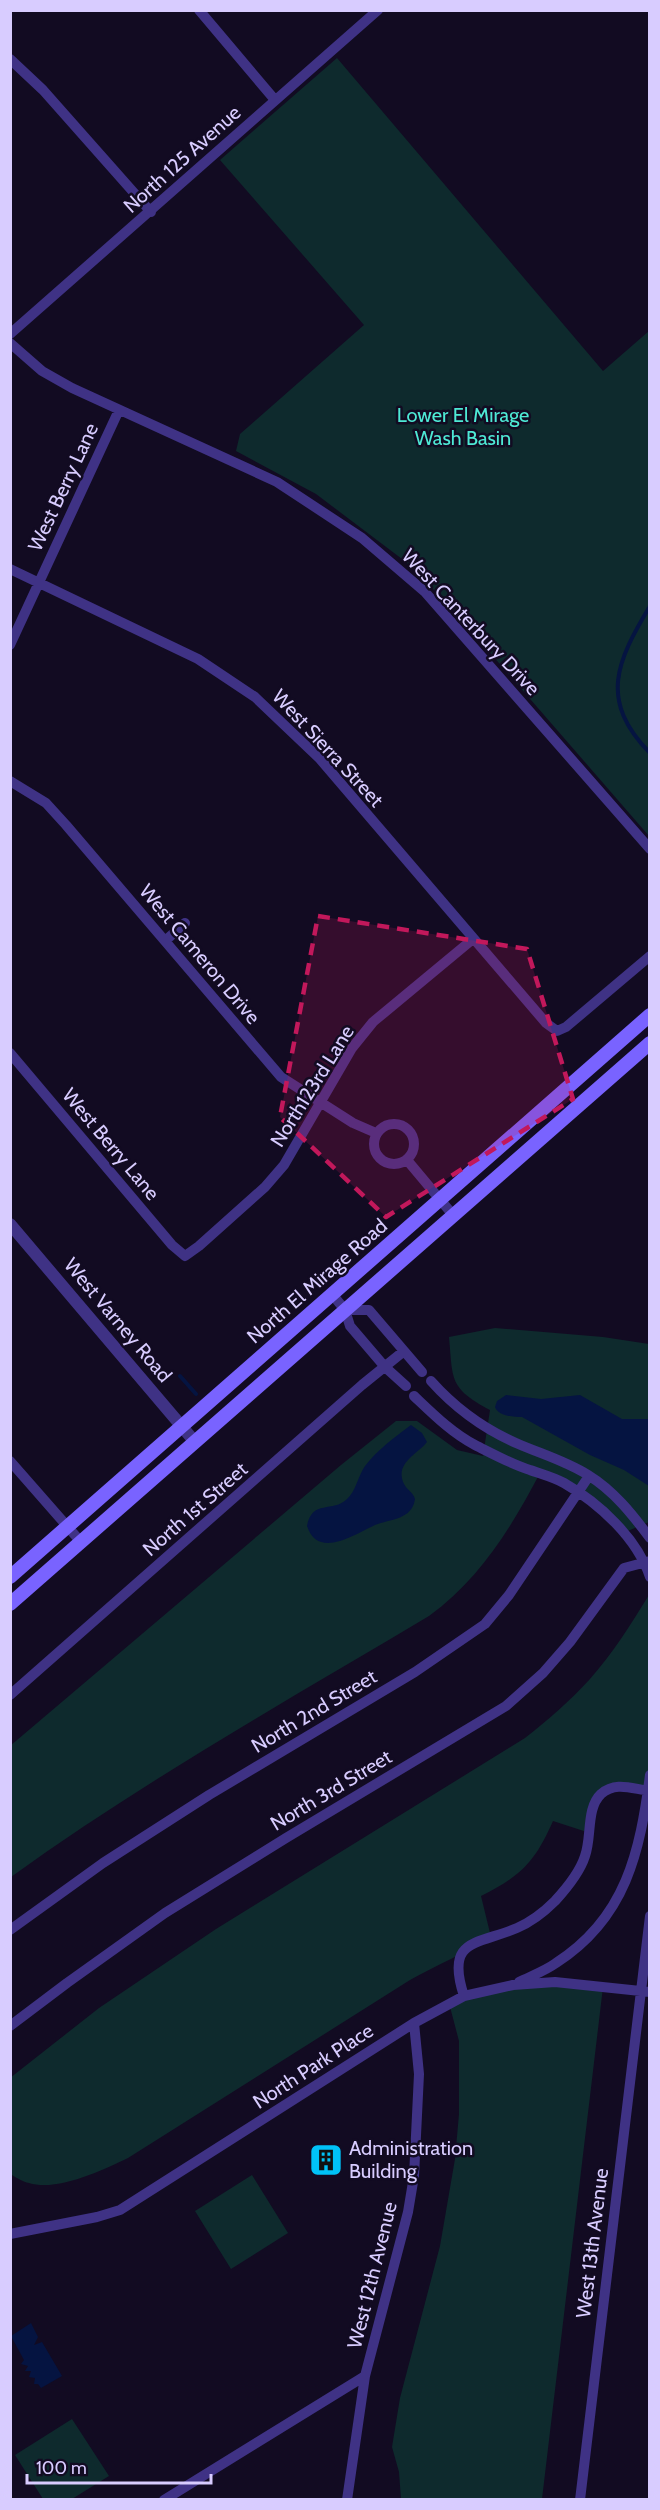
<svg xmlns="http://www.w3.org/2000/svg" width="660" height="2510" font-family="Cabin,sans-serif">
	<rect width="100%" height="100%" fill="#120b22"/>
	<!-- green -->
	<path fill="#0e2a2d" d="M 337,58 L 603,371 L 649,331 L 649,836 L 446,602 L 406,562 L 316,494 L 236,451 L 240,434 L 364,325 L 220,160 Z
		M 495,1328 L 603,1337 L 649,1344 L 649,1522 L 623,1533 L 607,1516 L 540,1473 C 511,1528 480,1579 429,1616 C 288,1700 144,1781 11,1877 L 10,1746 L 341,1465 L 396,1421 L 417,1421 L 457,1450 L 483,1456 L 490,1410 C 449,1388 453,1380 449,1337 Z
		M 649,1595 L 650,1775 L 647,1791 L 619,1786 L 602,1793 L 590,1833 L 553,1821 C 535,1862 521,1876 481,1896 L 491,1937 C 465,1953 437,1965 410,1980 L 128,2158 C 103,2170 57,2192 29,2183 C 23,2182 17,2178 12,2175 L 10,2078 L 99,2008 L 216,1929 L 525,1738 C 548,1720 570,1701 590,1679 C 613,1653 631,1624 649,1595 Z
		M 513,1985 L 603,1987 L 542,2499 L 401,2499 L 399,2472 L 392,2447 L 400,2398 L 440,2246 L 455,2159 L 459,2114 L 459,2041 L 449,2003 Z
		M 252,2175 L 288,2233 L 231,2269 L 195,2211 Z
		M 72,2419 L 109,2476 L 72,2499 L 43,2499 L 15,2455 Z"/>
	<!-- water -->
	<path fill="#051441" d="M 506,1395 L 541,1399 L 580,1395 L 622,1419 L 649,1419 L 649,1486 L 624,1470 L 590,1455 L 522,1417 C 513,1417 498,1416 495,1407 L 497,1401 Z
		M 411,1425 L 422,1433 L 427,1442 C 418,1454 394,1463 404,1484 C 407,1490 413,1492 415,1499 C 412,1520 390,1519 375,1525 C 355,1534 318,1560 307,1526 C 312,1499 333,1513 347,1499 C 356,1491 358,1476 365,1466 C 377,1450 395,1437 411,1425 Z
		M 31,2323 L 38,2337 L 34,2345 L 42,2342 L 62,2376 L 41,2388 L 38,2384 L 34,2384 L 35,2378 L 29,2377 L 31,2371 L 25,2371 L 28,2366 L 21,2364 L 24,2360 L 11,2336 Z"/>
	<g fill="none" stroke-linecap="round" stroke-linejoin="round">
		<!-- stream -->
		<path stroke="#051441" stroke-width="4" d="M 650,606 C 617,661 598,700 650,753
			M 180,1376 L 196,1394"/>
		<!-- minor -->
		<path stroke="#3f3285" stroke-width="10" d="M 199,10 L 275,100
			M 10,59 L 43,90 L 151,212
			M 10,334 L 378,10
			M 10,343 L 42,371 L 72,388 L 277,482 L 362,538 L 425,592 L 650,849
			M 10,569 L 198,659 L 255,697 L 320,759 L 546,1023 L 557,1031 L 566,1027 L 650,956
			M 10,645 L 119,410
			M 10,781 L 46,803 L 66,825 L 281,1077 L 353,1123 L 376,1133
			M 165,941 L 185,923
			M 10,1053 L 172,1245 L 185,1256 L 199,1246 L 265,1187 L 284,1165 L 352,1048 L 373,1022 L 473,939
			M374 1144a20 20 0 1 1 40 0a20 20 0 1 1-40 0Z
			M 407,1160 L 453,1215
			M 332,1294 L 345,1310 L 350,1326 L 385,1367 L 406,1386
			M 345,1310 L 369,1310 L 422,1372
			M 431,1381 C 456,1409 482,1428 516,1443 C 541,1454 566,1461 588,1475 C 614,1491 632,1514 650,1538
			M 414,1396 C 433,1414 452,1433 475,1445 C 493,1454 511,1464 530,1470 C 541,1474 553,1477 564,1483 C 599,1503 637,1538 650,1577
			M 10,1461 L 81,1542
			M 10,1695 L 362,1385 L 404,1351
			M 10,1930 L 103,1863 L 209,1795 L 415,1672 L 485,1624 L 509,1595 L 589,1476
			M 519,1982 C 531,1976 545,1971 556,1963 C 626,1918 640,1852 650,1775
			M 464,1996 C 445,1938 477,1945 517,1928 C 531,1922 544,1912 555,1901 C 566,1889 580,1872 585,1856 C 592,1837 586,1808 601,1794 C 616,1781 632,1789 650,1791
			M 10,2026 L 67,1983 L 165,1913 L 286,1838 L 506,1706 L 543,1673 L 570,1642 L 624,1568 L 650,1561
			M 10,2234 L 97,2217 L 120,2210 L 414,2023 L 464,1996 L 513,1985 L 555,1982 L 650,1992
			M 164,2500 L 365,2376
			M 347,2500 L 365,2376 L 408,2212 L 414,2176 L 419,2074 L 414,2023
			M 580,2500 L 650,1916"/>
		<!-- tertiary -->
		<path stroke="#3f3285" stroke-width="12" d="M 10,1224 L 195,1442"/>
		<!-- secondary -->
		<path stroke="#7963ff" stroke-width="14" d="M 10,1577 L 650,1015
			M 10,1604 L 650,1043"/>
	</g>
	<!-- marked area -->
	<path fill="#c2185b" fill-opacity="0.2" stroke="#c2185b" stroke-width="4.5" stroke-dasharray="12 8" stroke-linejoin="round" d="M 318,916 L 527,949 L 573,1099 L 386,1217 L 280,1117 Z"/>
	<!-- icons -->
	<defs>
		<symbol id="building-square" viewBox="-11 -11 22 22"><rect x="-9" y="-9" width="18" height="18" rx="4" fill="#00c2f7" stroke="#120b22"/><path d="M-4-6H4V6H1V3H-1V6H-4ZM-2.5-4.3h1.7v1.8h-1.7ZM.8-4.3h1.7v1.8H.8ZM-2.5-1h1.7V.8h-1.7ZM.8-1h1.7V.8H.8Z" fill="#111"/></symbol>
	</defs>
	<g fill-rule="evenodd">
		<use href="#building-square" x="307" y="2141" width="38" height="38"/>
	</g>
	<g text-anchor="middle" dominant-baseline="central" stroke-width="5" stroke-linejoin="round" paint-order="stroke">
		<!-- street labels -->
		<g font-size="20" fill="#d8ccff" stroke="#120b22">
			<text transform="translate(182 159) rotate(-42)">North 125 Avenue</text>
			<text transform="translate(63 487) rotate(-65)">West Berry Lane</text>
			<text transform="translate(471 622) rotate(47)">West Canterbury Drive</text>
			<text transform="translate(328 748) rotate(47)">West Sierra Street</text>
			<text transform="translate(200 954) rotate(50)">West Cameron Drive</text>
			<text transform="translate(312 1086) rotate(-58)">North123rd Lane</text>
			<text transform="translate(111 1144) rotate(50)">West Berry Lane</text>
			<text transform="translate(317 1281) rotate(-41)">North El Mirage Road</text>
			<text transform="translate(118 1320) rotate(50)">West Varney Road</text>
			<text transform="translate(195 1509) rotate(-41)">North 1st Street</text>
			<text transform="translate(314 1711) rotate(-31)">North 2nd Street</text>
			<text transform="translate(331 1790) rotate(-31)">North 3rd Street</text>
			<text transform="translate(313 2066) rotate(-33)">North Park Place</text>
			<text transform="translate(592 2243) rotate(-83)">West 13th Avenue</text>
			<text transform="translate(372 2275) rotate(-76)">West 12th Avenue</text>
		</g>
		<!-- park labels -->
		<g font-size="20" fill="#4ee9d5" stroke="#120b22">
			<text x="463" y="415">Lower El Mirage<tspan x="463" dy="23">Wash Basin</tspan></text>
		</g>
		<!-- poi labels -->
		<g font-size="20" fill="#d8ccff" stroke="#120b22" text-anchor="start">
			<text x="349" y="2148">Administration<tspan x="349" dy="23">Building</tspan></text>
		</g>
	</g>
	<!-- border -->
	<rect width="660" height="2510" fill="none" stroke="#d8ccff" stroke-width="24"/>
	<!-- scale -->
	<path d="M27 2474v9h184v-9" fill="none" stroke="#d8ccff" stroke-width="3"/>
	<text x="36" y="2474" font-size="18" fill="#d8ccff" stroke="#120b22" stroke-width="4.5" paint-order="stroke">100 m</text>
</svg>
